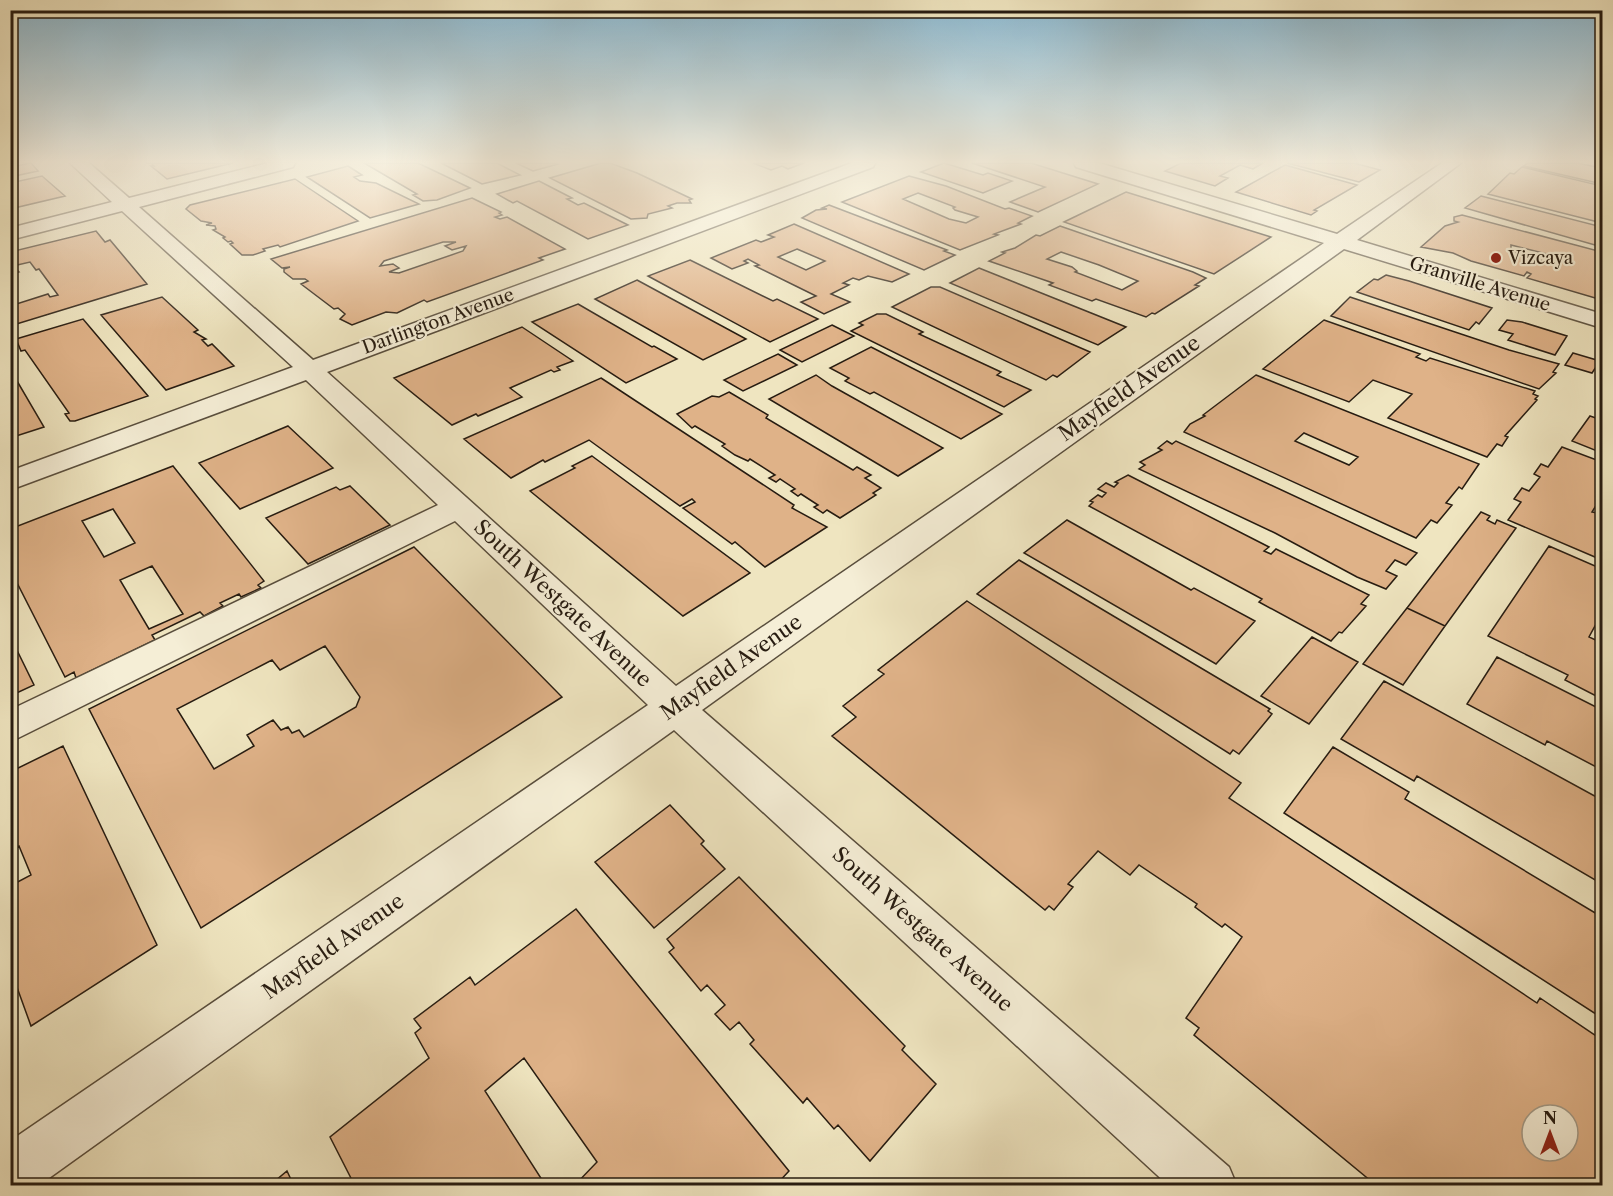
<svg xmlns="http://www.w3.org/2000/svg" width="1613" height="1196" font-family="'Libre Caslon Text',serif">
	<rect width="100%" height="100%" fill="#efe5c0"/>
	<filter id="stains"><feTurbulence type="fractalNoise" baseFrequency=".00333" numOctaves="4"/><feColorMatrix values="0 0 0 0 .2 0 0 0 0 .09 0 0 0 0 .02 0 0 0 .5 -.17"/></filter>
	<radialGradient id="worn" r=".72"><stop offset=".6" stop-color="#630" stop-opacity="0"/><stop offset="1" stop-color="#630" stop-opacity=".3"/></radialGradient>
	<!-- building -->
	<path fill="#dfb288" stroke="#271c11" stroke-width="1.5" fill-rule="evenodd" d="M 31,163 L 38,171 L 10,177 L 10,167 Z
		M 146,163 L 233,163 L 167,179 L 151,166 L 154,166 L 151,163 Z
		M 364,163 L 418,163 L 470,188 L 437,200 L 423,201 L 413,195 L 417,194 Z
		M 441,163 L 497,163 L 520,175 L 482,184 Z
		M 516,163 L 556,163 L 558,164 L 533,171 Z
		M 601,163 L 610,163 L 637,173 L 692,199 L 689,200 L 691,203 L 677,203 L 668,206 L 672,208 L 648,214 L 647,218 L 631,219 L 550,178 Z
		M 753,163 L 804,163 L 788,169 L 782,166 L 771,170 Z
		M 944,163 L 983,175 L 988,173 L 1012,181 L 983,193 L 921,172 Z
		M 972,163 L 1031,163 L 1098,184 L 1038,212 L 1010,202 L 1045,187 Z
		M 1181,163 L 1263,163 L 1253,169 L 1240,165 L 1220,176 L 1228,178 L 1215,186 L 1165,171 Z
		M 1287,163 L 1354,163 L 1380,170 L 1359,182 Z
		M 1528,163 L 1577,163 L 1602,168 L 1602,184 L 1524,166 Z
		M 1285,165 L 1357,185 L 1314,210 L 1317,211 L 1311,215 L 1236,192 Z
		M 348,166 L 362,175 L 354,177 L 360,181 L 376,183 L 419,204 L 370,218 L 307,177 Z
		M 1522,167 L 1602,186 L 1602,223 L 1488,194 L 1510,173 L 1514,174 Z
		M 42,176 L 65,196 L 10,209 L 10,183 Z
		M 909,176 L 946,186 L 1005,209 L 1009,208 L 1032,216 L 1018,223 L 1021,224 L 994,234 L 998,235 L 960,250 L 842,202 ZM 918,193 L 955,207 L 953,208 L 955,210 L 978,217 L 966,223 L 949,219 L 903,199 Z
		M 295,179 L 358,221 L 280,247 L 278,245 L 263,249 L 265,251 L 253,255 L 242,255 L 230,244 L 233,243 L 231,241 L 228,242 L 223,238 L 225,237 L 213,230 L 216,229 L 215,226 L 206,225 L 212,223 L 201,221 L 186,209 L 190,205 Z
		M 539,181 L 572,198 L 567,199 L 578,205 L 584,203 L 628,225 L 588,239 L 517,201 L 513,203 L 497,194 Z
		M 1126,192 L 1271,237 L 1214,274 L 1064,222 Z
		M 1481,196 L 1602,227 L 1602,247 L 1465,208 Z
		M 472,198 L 501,212 L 499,213 L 502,215 L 495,217 L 500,219 L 507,217 L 565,249 L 539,258 L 543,260 L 427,302 L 424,300 L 397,313 L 386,312 L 352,325 L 340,319 L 345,314 L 338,308 L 334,309 L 301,284 L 308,281 L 305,279 L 293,279 L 284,272 L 284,269 L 290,267 L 282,268 L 271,259 ZM 443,242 L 456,242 L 445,246 L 452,250 L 466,246 L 463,251 L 399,273 L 389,272 L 399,268 L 393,264 L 380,266 L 384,261 Z
		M 829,205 L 947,250 L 944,251 L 955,255 L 924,270 L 802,218 L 816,210 L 827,209 L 822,208 Z
		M 1462,215 L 1602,252 L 1602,300 L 1527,278 L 1531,274 L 1527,272 L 1524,276 L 1471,261 L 1453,253 L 1421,247 L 1445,226 L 1458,222 L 1454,221 L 1454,217 ZM 1511,245 L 1559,257 L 1548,261 L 1535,260 L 1518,254 L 1511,249 Z
		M 794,224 L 909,274 L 892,282 L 868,276 L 859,280 L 853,278 L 843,283 L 849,285 L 831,294 L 850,302 L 824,314 L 801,302 L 816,296 L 755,266 L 759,265 L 748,259 L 744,261 L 748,263 L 732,269 L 711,258 L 756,240 L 761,242 L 774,237 L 768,235 ZM 797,249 L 825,261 L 806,270 L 778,257 Z
		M 1060,226 L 1193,272 L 1206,278 L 1195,285 L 1199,286 L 1155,314 L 1152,313 L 1146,317 L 1096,299 L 1092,301 L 1049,285 L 1053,283 L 989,261 L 1005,253 L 1002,252 L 1015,248 L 1036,235 L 1040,236 ZM 1061,252 L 1099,265 L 1138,281 L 1122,290 L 1075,272 L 1077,271 L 1072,267 L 1047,259 Z
		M 96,231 L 105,242 L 110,240 L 147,284 L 10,326 L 10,306 L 48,294 L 50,297 L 58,295 L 39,269 L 36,270 L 30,262 L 13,266 L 19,272 L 10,275 L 10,252 Z
		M 690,260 L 773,301 L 777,299 L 818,319 L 770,342 L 648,276 Z
		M 979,268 L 1126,327 L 1098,345 L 950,283 Z
		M 1386,275 L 1409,281 L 1492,308 L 1479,324 L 1476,322 L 1469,330 L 1357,292 L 1374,279 L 1378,280 Z
		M 637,280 L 746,339 L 703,360 L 595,299 Z
		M 931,287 L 940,287 L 1090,352 L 1057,377 L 1053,375 L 1046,380 L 892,307 Z
		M 162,297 L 198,330 L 194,332 L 206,339 L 202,340 L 208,346 L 212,344 L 234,366 L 166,390 L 101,315 Z
		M 1350,297 L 1509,350 L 1559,364 L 1553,372 L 1556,373 L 1539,389 L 1331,316 Z
		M 578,304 L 652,347 L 654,346 L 677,359 L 626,383 L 532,322 Z
		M 877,314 L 886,314 L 923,332 L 919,334 L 1001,372 L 997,375 L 1031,390 L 1004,407 L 851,331 L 863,325 L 859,323 Z
		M 83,319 L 148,396 L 75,421 L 70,421 L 65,414 L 69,413 L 25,350 L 21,351 L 16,339 Z
		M 1324,320 L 1420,354 L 1416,357 L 1426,361 L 1430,358 L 1535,391 L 1533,394 L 1538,396 L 1535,399 L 1537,400 L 1505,436 L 1508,437 L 1502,446 L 1497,444 L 1487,457 L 1388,418 L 1412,394 L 1373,380 L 1349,402 L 1263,369 Z
		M 1507,320 L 1522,322 L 1567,336 L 1555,355 L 1508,340 L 1513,334 L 1499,330 Z
		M 832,325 L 854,336 L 802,362 L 780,350 Z
		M 522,327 L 573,361 L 557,367 L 560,370 L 554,372 L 551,370 L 510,388 L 522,397 L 478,416 L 476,414 L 452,425 L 394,378 Z
		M 871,347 L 1002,414 L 961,439 L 874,392 L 870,394 L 845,381 L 849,378 L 830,368 Z
		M 1573,353 L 1600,361 L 1592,373 L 1565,365 Z
		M 778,354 L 797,365 L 743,391 L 724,380 Z
		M 10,369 L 44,427 L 10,438 Z
		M 816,375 L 832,386 L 943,448 L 898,476 L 769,399 Z
		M 1256,375 L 1479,464 L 1462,489 L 1459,487 L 1446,503 L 1452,505 L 1437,523 L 1431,520 L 1416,538 L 1184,432 L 1190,424 L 1205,416 L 1203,415 ZM 1304,433 L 1358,457 L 1349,465 L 1295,441 Z
		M 601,378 L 794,505 L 792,508 L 827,527 L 765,567 L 735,542 L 732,544 L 683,508 L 695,502 L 692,499 L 680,506 L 589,440 L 545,462 L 543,460 L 511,478 L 464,439 Z
		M 729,392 L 768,415 L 766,418 L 853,470 L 857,467 L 871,475 L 865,478 L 881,488 L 873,493 L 876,495 L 840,518 L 827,510 L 823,513 L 814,507 L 818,505 L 801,494 L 798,496 L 791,491 L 795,489 L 780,479 L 776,482 L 769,478 L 775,475 L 750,459 L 748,461 L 735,455 L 722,446 L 725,444 L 695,426 L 692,428 L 677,414 L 712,396 L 719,397 Z
		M 1590,416 L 1602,420 L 1602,453 L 1572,441 Z
		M 288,426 L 333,468 L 240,509 L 199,463 Z
		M 1167,441 L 1172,444 L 1176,441 L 1417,553 L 1406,565 L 1395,560 L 1386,571 L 1397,576 L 1386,589 L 1357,577 L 1275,533 L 1139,469 L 1145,465 L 1140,462 L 1162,450 L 1158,448 Z
		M 1562,447 L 1602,462 L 1602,500 L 1600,499 L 1592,512 L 1602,514 L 1602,560 L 1508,520 L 1521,502 L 1514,499 L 1522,488 L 1529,491 L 1540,477 L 1534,474 L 1541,464 L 1548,467 Z
		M 592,456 L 750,573 L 683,616 L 530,491 L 575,468 L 572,466 Z
		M 173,466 L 264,581 L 258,585 L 261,588 L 241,597 L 239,594 L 220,603 L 223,606 L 204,616 L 200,612 L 152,635 L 155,640 L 76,678 L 74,672 L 65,677 L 10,569 L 10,529 ZM 113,509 L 135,543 L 104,557 L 82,521 ZM 152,566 L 183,614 L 149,629 L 120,580 Z
		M 1128,475 L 1269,547 L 1264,551 L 1271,554 L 1276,549 L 1369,595 L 1361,604 L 1366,606 L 1342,633 L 1339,632 L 1331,641 L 1259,602 L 1262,599 L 1089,506 L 1093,502 L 1090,501 L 1098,495 L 1102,497 L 1106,493 L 1098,489 L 1106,483 L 1114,487 L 1118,483 L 1115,482 Z
		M 350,486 L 390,525 L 308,564 L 266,518 L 336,487 L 340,490 Z
		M 1481,512 L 1490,516 L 1487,520 L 1495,524 L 1497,520 L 1516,528 L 1445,626 L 1407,608 Z
		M 1067,520 L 1191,590 L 1194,588 L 1255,621 L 1216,664 L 1024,553 Z
		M 1549,546 L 1602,569 L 1602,613 L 1589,637 L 1602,643 L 1602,699 L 1565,680 L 1568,675 L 1488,636 Z
		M 414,547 L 562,697 L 201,928 L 89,709 ZM 325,646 L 360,697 L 356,707 L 304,737 L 299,730 L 292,733 L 288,727 L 281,730 L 273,720 L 247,735 L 254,746 L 214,769 L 177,709 L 272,660 L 280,670 Z
		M 1019,560 L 1270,709 L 1268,711 L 1272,714 L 1239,754 L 1233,750 L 1230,754 L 977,594 Z
		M 967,601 L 1241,783 L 1229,798 L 1537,1003 L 1540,998 L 1602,1040 L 1602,1186 L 1377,1186 L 1194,1035 L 1199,1028 L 1186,1018 L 1242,937 L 1225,924 L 1222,927 L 1195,907 L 1197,904 L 1139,865 L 1130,875 L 1098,851 L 1068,884 L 1073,887 L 1054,910 L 1049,906 L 1045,910 L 832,736 L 856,717 L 843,706 L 884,674 L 878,670 ZM 1532,1115 L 1568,1115 L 1568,1151 L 1532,1151 Z
		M 1407,608 L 1445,626 L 1403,685 L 1363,664 Z
		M 10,636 L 34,685 L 10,696 Z
		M 1312,637 L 1358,662 L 1309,724 L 1261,696 Z
		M 1497,657 L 1602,710 L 1602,770 L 1547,741 L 1545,745 L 1467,704 Z
		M 1384,681 L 1602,800 L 1602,884 L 1417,776 L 1414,781 L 1341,739 Z
		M 63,746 L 157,945 L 31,1026 L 10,968 L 10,886 L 31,875 L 19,846 L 10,851 L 10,772 Z
		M 1333,747 L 1409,792 L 1405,799 L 1602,917 L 1602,1018 L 1284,813 Z
		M 670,805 L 704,841 L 701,844 L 725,869 L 654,928 L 595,862 Z
		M 739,877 L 905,1046 L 902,1050 L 936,1084 L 870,1161 L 838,1125 L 834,1129 L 807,1098 L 803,1103 L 750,1044 L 754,1040 L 739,1022 L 730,1030 L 715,1014 L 725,1005 L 707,985 L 701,991 L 669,952 L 674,948 L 667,939 Z
		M 576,909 L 789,1171 L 775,1186 L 574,1186 L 597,1162 L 524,1058 L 485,1091 L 546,1186 L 355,1186 L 330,1137 L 429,1058 L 415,1033 L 421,1028 L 414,1019 L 470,977 L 475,985 Z
		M 287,1171 L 294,1186 L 269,1186 Z"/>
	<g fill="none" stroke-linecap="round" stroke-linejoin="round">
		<defs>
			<path id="minor" d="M 70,163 L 89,163 L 129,198 L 268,163 L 295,163 L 293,167 L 139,207 L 313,360 L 852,163 L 875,163 L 873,167 L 327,372 L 676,686 L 1324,243 L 1076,167 L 1074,163 L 1099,163 L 1337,234 L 1442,163 L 1461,163 L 1357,240 L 1602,314 L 1602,328 L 1344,249 L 702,710 L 1229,1167 L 1237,1186 L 1169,1186 L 674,730 L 38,1186 L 10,1186 L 10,1141 L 648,705 L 455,521 L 10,742 L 10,710 L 438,505 L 306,380 L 10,490 L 10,471 L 293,367 L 122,211 L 10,240 L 10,228 L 112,202 Z"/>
		</defs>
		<!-- minor casing -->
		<use href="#minor" stroke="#594e3d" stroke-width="3"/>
		<!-- minor -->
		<use href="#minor" fill="#f5eed6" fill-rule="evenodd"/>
	</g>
	<!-- sky -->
	<linearGradient id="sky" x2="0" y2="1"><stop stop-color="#89b8d1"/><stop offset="0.49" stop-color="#f8f3e3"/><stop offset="1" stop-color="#f8f3e3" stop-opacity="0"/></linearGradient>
	<rect width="1613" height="330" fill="url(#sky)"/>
	<!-- markers -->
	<circle fill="#8f2418" stroke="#f5eed6" stroke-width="2" cx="1496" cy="258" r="6"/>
	<g text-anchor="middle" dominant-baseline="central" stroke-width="4.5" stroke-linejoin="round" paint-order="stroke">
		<!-- far-poi labels -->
		<g font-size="18" fill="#271c11" stroke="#f5eed6" text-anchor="start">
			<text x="1508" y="258">Vizcaya</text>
		</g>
		<!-- far-street labels -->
		<g font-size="18" fill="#271c11" stroke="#f5eed6">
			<text transform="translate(1480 284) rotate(17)">Granville Avenue</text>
			<text transform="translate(438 321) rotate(-20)">Darlington Avenue</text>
		</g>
		<!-- street labels -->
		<g font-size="21" fill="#271c11" stroke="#f5eed6">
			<text transform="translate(1129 388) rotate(-35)">Mayfield Avenue</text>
			<text transform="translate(563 603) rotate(43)">South Westgate Avenue</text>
			<text transform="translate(731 667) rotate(-35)">Mayfield Avenue</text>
			<text transform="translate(923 929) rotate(42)">South Westgate Avenue</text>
			<text transform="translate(333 946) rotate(-35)">Mayfield Avenue</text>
		</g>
	</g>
	<!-- margin -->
	<rect width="1613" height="1196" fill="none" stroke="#efe5c0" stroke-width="36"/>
	<rect x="12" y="12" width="1589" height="1172" fill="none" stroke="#271c11" stroke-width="3"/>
	<rect x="18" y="18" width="1577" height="1160" fill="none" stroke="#271c11" stroke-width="1.5"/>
	<!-- north arrow -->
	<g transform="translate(1550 1133)"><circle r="28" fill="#f5eed6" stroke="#a39a87" stroke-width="1.5"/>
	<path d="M0-4.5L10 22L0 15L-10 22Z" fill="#8f2418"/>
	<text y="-9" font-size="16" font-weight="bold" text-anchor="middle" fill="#271c11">N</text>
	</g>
	<rect width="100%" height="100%" filter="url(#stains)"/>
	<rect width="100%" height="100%" fill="url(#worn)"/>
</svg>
